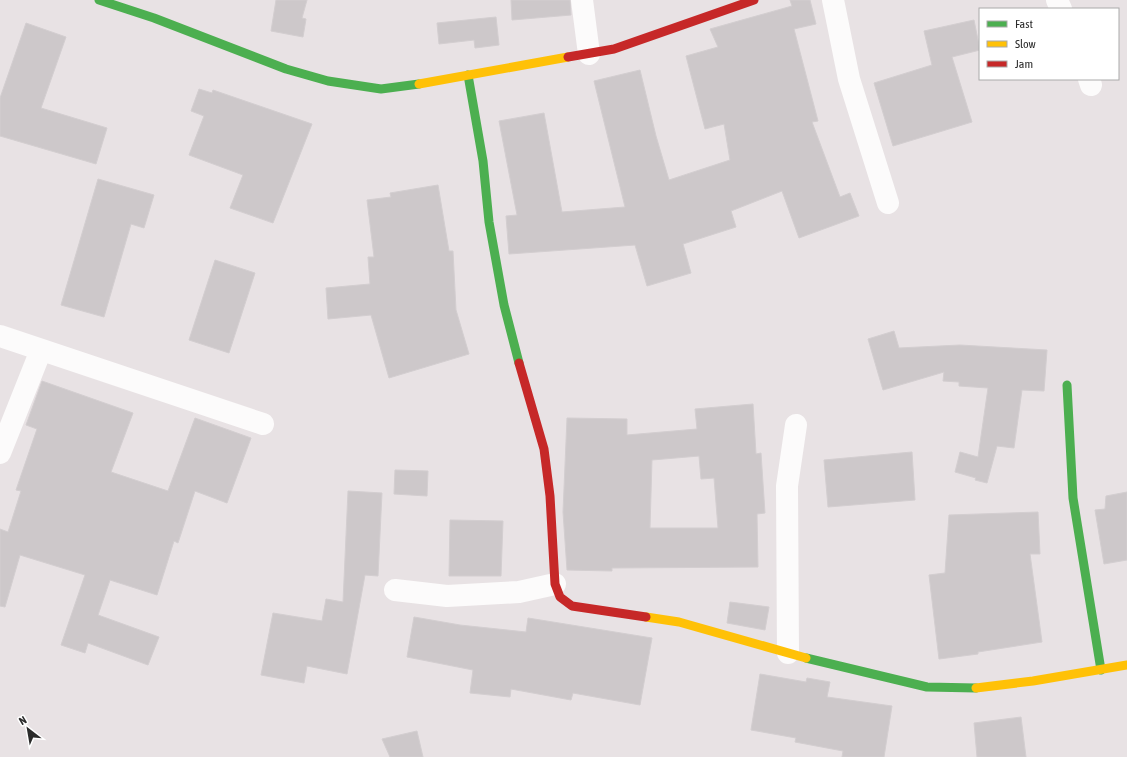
<svg xmlns="http://www.w3.org/2000/svg" width="1127" height="757" font-family="'Asap Condensed',sans-serif">
	<rect width="100%" height="100%" fill="#e8e2e4"/>
	<!-- building -->
	<path fill="#cdc8ca" stroke="#d3ced0" fill-rule="evenodd" d="M 276,0 L 307,0 L 302,18 L 306,19 L 303,37 L 271,31 Z
		M 511,0 L 570,0 L 571,15 L 512,20 Z
		M 790,0 L 810,0 L 816,24 L 794,29 L 818,121 L 812,122 L 840,197 L 850,193 L 859,216 L 799,238 L 782,191 L 731,211 L 736,227 L 683,244 L 691,273 L 647,286 L 635,245 L 509,254 L 506,216 L 517,215 L 499,121 L 544,113 L 562,212 L 625,207 L 594,81 L 640,70 L 656,136 L 669,180 L 730,160 L 724,124 L 705,129 L 686,56 L 718,47 L 710,29 L 792,6 Z
		M 496,17 L 499,45 L 475,48 L 474,40 L 439,44 L 437,23 Z
		M 974,20 L 980,50 L 952,57 L 972,122 L 893,146 L 874,83 L 932,65 L 924,31 Z
		M 26,23 L 66,37 L 41,108 L 107,128 L 96,164 L 0,136 L 0,98 Z
		M 199,89 L 212,93 L 213,90 L 312,124 L 273,223 L 230,208 L 243,175 L 189,155 L 204,116 L 191,111 Z
		M 98,179 L 154,195 L 144,228 L 131,224 L 104,317 L 61,305 Z
		M 438,185 L 449,251 L 453,251 L 456,310 L 469,354 L 389,378 L 371,315 L 328,319 L 326,288 L 370,284 L 368,257 L 374,257 L 367,200 L 391,197 L 390,193 Z
		M 215,260 L 255,273 L 229,353 L 189,340 Z
		M 894,331 L 899,348 L 960,345 L 1047,350 L 1044,391 L 1022,390 L 1014,448 L 997,446 L 987,483 L 975,480 L 976,478 L 955,472 L 960,452 L 978,457 L 988,388 L 959,386 L 959,382 L 943,381 L 944,372 L 883,390 L 868,339 Z
		M 42,381 L 133,413 L 111,472 L 168,491 L 195,418 L 251,438 L 227,503 L 195,491 L 178,543 L 174,541 L 157,595 L 110,580 L 98,615 L 159,637 L 148,665 L 88,643 L 85,653 L 61,645 L 85,575 L 20,555 L 5,607 L 0,606 L 0,529 L 8,532 L 21,491 L 16,490 L 37,429 L 26,425 Z
		M 753,404 L 756,454 L 761,453 L 765,513 L 757,514 L 758,567 L 612,568 L 612,571 L 567,570 L 563,512 L 567,418 L 627,419 L 627,435 L 697,429 L 695,409 ZM 699,456 L 701,479 L 714,478 L 718,528 L 650,528 L 652,460 Z
		M 912,452 L 915,500 L 828,507 L 824,460 Z
		M 395,470 L 428,471 L 427,496 L 394,494 Z
		M 348,491 L 382,493 L 378,576 L 365,575 L 347,674 L 307,666 L 304,683 L 261,675 L 273,613 L 322,621 L 326,599 L 343,602 Z
		M 1127,492 L 1127,560 L 1104,564 L 1095,510 L 1105,509 L 1106,496 Z
		M 1038,512 L 1040,554 L 1030,554 L 1042,642 L 978,652 L 978,654 L 939,659 L 929,575 L 945,573 L 949,515 Z
		M 450,520 L 503,521 L 501,576 L 449,576 Z
		M 730,602 L 769,607 L 765,630 L 727,623 Z
		M 414,617 L 460,625 L 526,632 L 528,618 L 652,638 L 640,705 L 573,693 L 571,700 L 511,689 L 510,697 L 470,693 L 473,670 L 407,657 Z
		M 760,674 L 806,682 L 807,678 L 830,682 L 827,697 L 892,706 L 884,757 L 842,757 L 843,751 L 795,742 L 796,738 L 751,730 Z
		M 1021,717 L 1026,757 L 977,757 L 974,723 Z
		M 417,731 L 423,757 L 390,757 L 382,739 Z"/>
	<g fill="none" stroke-linecap="round" stroke-linejoin="round">
		<!-- street -->
		<path stroke="#fcfbfb" stroke-width="22" d="M 582,0 L 589,54
			M 833,0 L 849,79 L 888,203
			M 1057,0 L 1061,9
			M 1089,79 L 1091,85
			M 0,336 L 263,424
			M 0,453 L 41,350
			M 395,590 L 447,596 L 519,592 L 555,584
			M 788,653 L 787,486 L 796,425"/>
		<!-- fast -->
		<path stroke="#4caf50" stroke-width="9" d="M 99,0 L 154,18 L 286,69 L 328,81 L 381,89 L 419,84
			M 468,75 L 483,161 L 489,222 L 504,305 L 519,363
			M 1067,385 L 1073,498 L 1101,670
			M 806,658 L 927,687 L 976,688"/>
		<!-- slow -->
		<path stroke="#ffc107" stroke-width="9" d="M 419,84 L 568,57
			M 646,617 L 679,622 L 806,658
			M 976,688 L 1033,681 L 1127,665"/>
		<!-- jam -->
		<path stroke="#c62828" stroke-width="9" d="M 568,57 L 614,49 L 754,0
			M 519,363 L 544,449 L 550,496 L 555,584 L 560,597 L 572,606 L 646,617"/>
	</g>
	<!-- legend -->
	<rect x="979" y="8" width="140" height="72" fill="#ffffff" stroke="#aaaaaa"/>
	<rect x="987" y="21" width="20" height="6" fill="#4caf50" stroke="#aaaaaa"/>
	<text x="1015" y="28" font-size="12" fill="#2b2b2b">Fast</text>
	<rect x="987" y="41" width="20" height="6" fill="#ffc107" stroke="#aaaaaa"/>
	<text x="1015" y="48" font-size="12" fill="#2b2b2b">Slow</text>
	<rect x="987" y="61" width="20" height="6" fill="#c62828" stroke="#aaaaaa"/>
	<text x="1015" y="68" font-size="12" fill="#2b2b2b">Jam</text>
	<!-- north arrow -->
	<g transform="translate(28 729) rotate(329)" stroke="#ffffff" stroke-width="3" paint-order="stroke">
	<path d="M0-3L7 15L0 10L-7 15Z" fill="#2b2b2b"/>
	<text y="-6" font-size="11" font-weight="bold" text-anchor="middle" fill="#2b2b2b">N</text>
	</g>
</svg>
